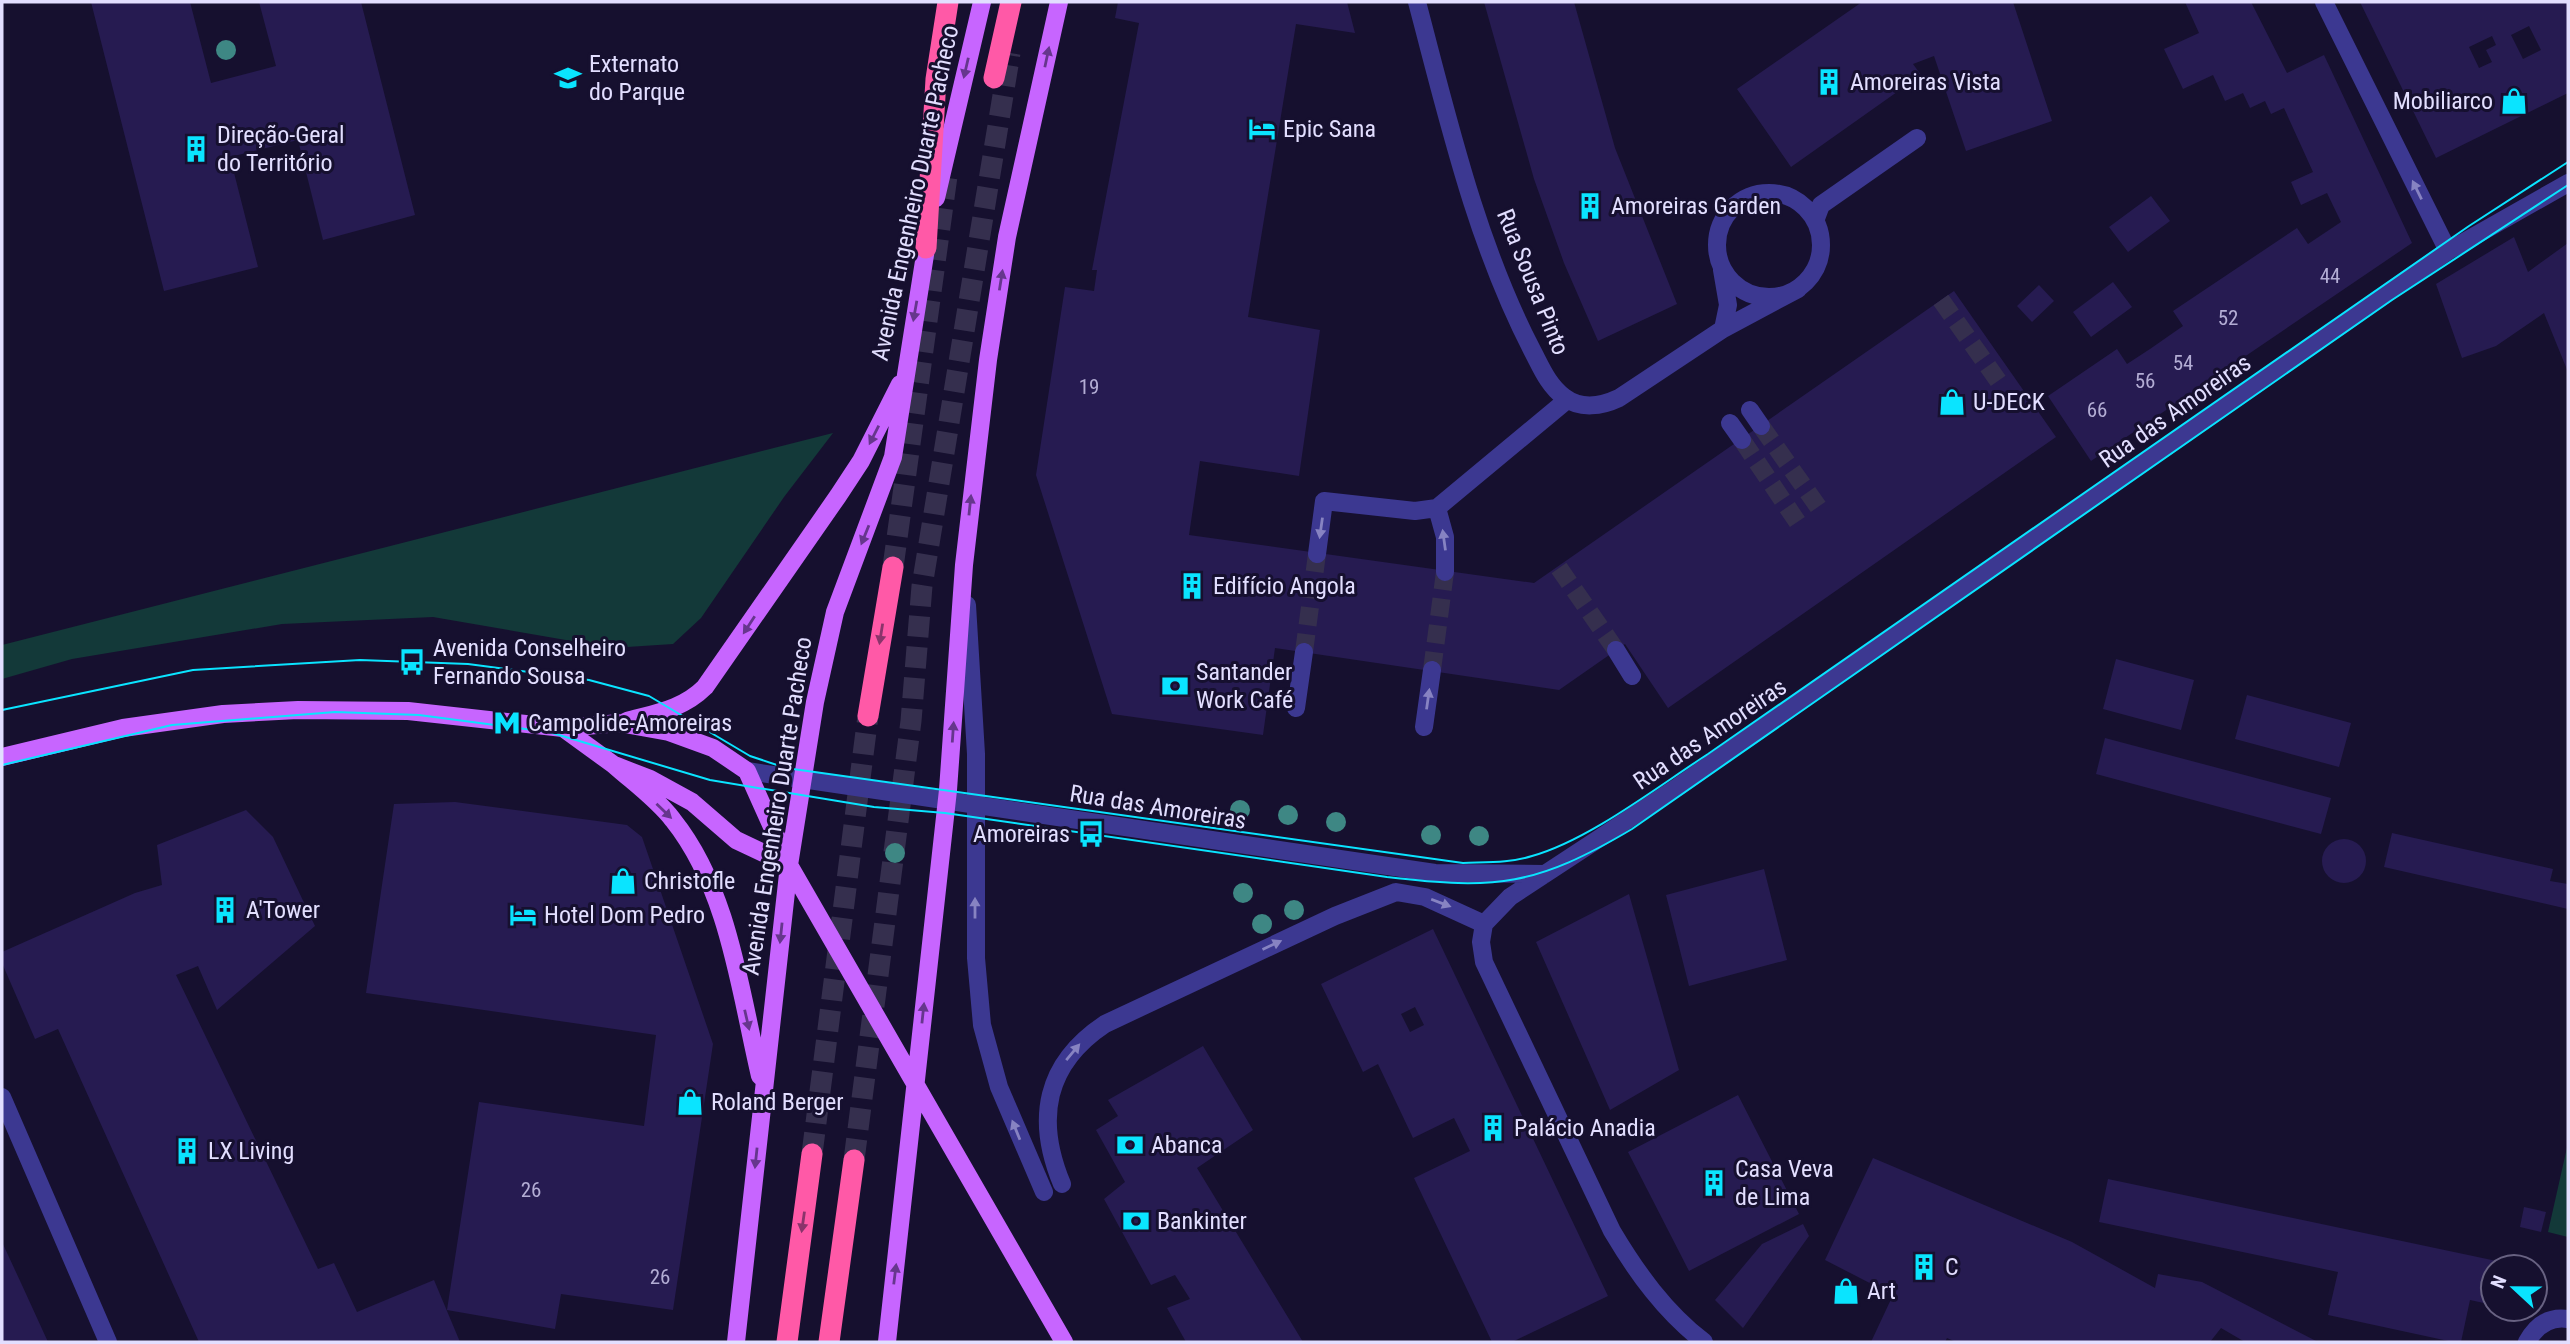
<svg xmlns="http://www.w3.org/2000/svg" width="2570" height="1344" font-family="'Roboto Condensed',sans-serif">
	<rect width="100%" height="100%" fill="#16102f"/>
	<!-- green -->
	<path fill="#133939" d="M 833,433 L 784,497 L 701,618 L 673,644 L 627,647 L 583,643 L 433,617 L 282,624 L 72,659 L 2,679 L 2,645 Z
		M 2568,1143 L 2568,1237 L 2548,1232 Z"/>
	<!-- building -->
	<path fill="#261b51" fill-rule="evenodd" d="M 91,2 L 190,2 L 211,83 L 276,66 L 259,2 L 361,2 L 415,215 L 323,240 L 298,140 L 230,157 L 258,267 L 164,291 Z
		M 1118,2 L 1347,2 L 1355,33 L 1296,24 L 1248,317 L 1320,330 L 1299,476 L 1200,461 L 1189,535 L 1534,583 L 1954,291 L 2056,437 L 1668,708 L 1625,644 L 1559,690 L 1275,648 L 1263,735 L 1112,714 L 1036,475 L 1065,287 L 1094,291 L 1097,270 L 1092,270 L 1139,23 L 1115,18 Z
		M 1484,2 L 1574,2 L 1615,148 L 1677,304 L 1598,341 L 1564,263 L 1534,179 Z
		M 1862,2 L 2013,2 L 2052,121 L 1966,151 L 1934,56 L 1913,64 L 1921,75 L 1791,167 L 1737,89 Z
		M 2185,2 L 2251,2 L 2287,73 L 2324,55 L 2412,243 L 2091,461 L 2048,396 L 2117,349 L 2127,364 L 2150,349 L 2183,326 L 2173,311 L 2297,228 L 2308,244 L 2341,222 L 2327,193 L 2301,205 L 2291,182 L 2313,172 L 2284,108 L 2271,114 L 2265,101 L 2250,108 L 2243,93 L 2225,101 L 2213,75 L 2183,89 L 2164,49 L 2199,33 Z
		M 2360,2 L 2568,2 L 2568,93 L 2436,158 ZM 2529,26 L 2541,50 L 2523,59 L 2511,35 ZM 2492,36 L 2496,45 L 2486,50 L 2492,62 L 2479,68 L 2469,47 Z
		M 2151,196 L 2170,221 L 2128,252 L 2109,227 Z
		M 2514,237 L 2528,272 L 2568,243 L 2568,372 L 2544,313 L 2496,346 L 2462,358 L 2436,284 Z
		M 2113,282 L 2132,307 L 2091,337 L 2073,312 Z
		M 2039,285 L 2054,301 L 2032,322 L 2017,306 Z
		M 2116,659 L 2194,680 L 2181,730 L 2103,709 Z
		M 2247,695 L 2351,723 L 2339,767 L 2235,739 Z
		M 2105,738 L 2331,798 L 2321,834 L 2096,774 Z
		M 455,802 L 627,825 L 642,837 L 713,1044 L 673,1310 L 561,1294 L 555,1329 L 447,1310 L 479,1102 L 644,1126 L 656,1035 L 366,993 L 394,804 Z
		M 246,810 L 273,837 L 315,926 L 217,1010 L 198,966 L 176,975 L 318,1269 L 334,1263 L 357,1312 L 434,1280 L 460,1342 L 199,1342 L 58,1029 L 35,1039 L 2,963 L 2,952 L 135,893 L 162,885 L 157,845 Z
		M 2392,833 L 2553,869 L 2550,881 L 2568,884 L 2568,909 L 2384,867 Z
		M2322 861a22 22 0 1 1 44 0a22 22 0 1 1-44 0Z
		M 1764,869 L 1787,960 L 1689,986 L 1666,895 Z
		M 1629,894 L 1679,1070 L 1610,1110 L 1536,942 Z
		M 1433,929 L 1608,1296 L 1512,1342 L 1492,1342 L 1414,1178 L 1470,1151 L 1454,1118 L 1413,1138 L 1378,1064 L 1363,1072 L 1321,984 ZM 1415,1007 L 1424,1025 L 1410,1032 L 1401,1014 Z
		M 1203,1046 L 1253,1130 L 1197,1168 L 1303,1342 L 1186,1342 L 1167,1308 L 1190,1299 L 1175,1275 L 1151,1285 L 1104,1199 L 1125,1182 L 1096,1130 L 1118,1116 L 1108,1100 Z
		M 1738,1095 L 1799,1214 L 1689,1271 L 1628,1152 Z
		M 1873,1158 L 2072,1242 L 2155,1288 L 2158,1274 L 2202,1282 L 2318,1342 L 2245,1342 L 2221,1328 L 2210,1342 L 1956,1342 L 1947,1338 L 1945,1342 L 1871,1342 L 1893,1295 L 1825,1260 Z
		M 2108,1179 L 2506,1263 L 2505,1267 L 2493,1267 L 2493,1305 L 2470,1300 L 2461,1342 L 2453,1342 L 2328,1315 L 2338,1272 L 2099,1222 Z
		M 2524,1207 L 2546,1212 L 2541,1232 L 2520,1227 Z
		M 1803,1224 L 1809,1236 L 1743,1328 L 1715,1300 L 1762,1244 Z
		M 2,1242 L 21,1283 L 48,1342 L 2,1342 Z"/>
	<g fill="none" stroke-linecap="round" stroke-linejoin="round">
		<!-- minor-tunnel -->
		<path stroke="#352f4e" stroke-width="18" stroke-dasharray="18 9" stroke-linecap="butt" d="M 1941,300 L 1999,382
			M 1761,426 L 1819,508
			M 1742,440 L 1798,523
			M 1559,568 L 1616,650
			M 1304,652 L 1317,554
			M 1432,670 L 1445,572"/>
		<!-- highway-tunnel -->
		<path stroke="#352f4e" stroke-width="21" stroke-dasharray="21 10" stroke-linecap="butt" d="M 893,567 L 947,176
			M 812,1154 L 868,716
			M 854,1160 L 911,721 L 922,586 L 1010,53"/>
		<!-- minor -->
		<path stroke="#3c3891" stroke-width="18" d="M 1417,2 C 1448,119 1476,242 1532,350 C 1541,367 1548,385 1564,397 C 1581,410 1602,406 1619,398 L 1723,329 L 1798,289
			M 2324,2 L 2448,251
			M1717 245a52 52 0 1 1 104 0a52 52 0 1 1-104 0Z
			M 1815,221 L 1821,205 L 1917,138
			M 1722,270 L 1728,305 L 1723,329
			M 1750,410 L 1761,426
			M 1730,423 L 1742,440
			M 1437,508 L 1445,537 L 1445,572
			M 1317,554 L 1324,501 L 1415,511 L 1437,508 L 1567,400
			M 967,605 L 976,754 L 976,958 L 982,1025 L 999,1087 L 1044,1192
			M 1616,650 L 1632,676
			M 1296,708 L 1304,652
			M 1424,727 L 1432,670
			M 747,771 L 1435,873 L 1545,874
			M 2,1097 L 108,1342
			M 1062,1184 C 1035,1119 1045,1064 1105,1024 L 1335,916 L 1396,892 L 1425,897 L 1484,924
			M 1704,1342 C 1665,1312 1637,1273 1612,1231 L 1484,962 L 1481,942 L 1484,924 L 1510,897 L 1679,786 L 2413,275 L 2448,251 L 2568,183
			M 2527,1342 C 2536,1326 2549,1316 2568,1319"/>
		<!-- major -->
		<path stroke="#c765ff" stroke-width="18" d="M 936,198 L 982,2
			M 627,721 C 656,713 683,709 705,687 L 838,496 L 861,461 L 900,384
			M 563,728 L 614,765 L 650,779 L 692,802 L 736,840 L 789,865
			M 2,757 L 123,728 L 223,714 L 298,710 L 408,711 L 563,728 L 619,723 L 669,732 L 713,748 L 747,771 L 789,865 L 1064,1342
			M 614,765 C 633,782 657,799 673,820 C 729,890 740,991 760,1076
			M 736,1342 L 789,865 L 815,702 L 835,612 L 893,457 L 928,236
			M 887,1342 L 948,790 L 964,565 L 988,360 L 1007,237 L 1059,2"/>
		<!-- highway -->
		<path stroke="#ff59a7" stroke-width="21" d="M 994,78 L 1011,2
			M 926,248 L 936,79 L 948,2
			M 868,716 L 893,567
			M 787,1342 L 812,1154
			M 829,1342 L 854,1160"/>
		<!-- tram -->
		<path stroke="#0ae4ff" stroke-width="2" d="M 2,710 L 193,670 L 360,660 L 468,664 L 589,680 L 649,696 L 750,756 L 786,768 L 1463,863 C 1486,862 1510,863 1532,856 C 1589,840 1657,787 1708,754 L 2469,226 L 2568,162
			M 2,765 L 172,725 L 335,712 L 419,715 L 549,732 L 710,780 L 874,807 L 945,813 L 1387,877 C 1497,890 1536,886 1632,829 L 2392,300 L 2568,185"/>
	</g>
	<!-- trees -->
	<g fill="#3e8784">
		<circle cx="226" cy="50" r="10"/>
		<circle cx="1240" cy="810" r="10"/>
		<circle cx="1288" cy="815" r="10"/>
		<circle cx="1336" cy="822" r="10"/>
		<circle cx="1431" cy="835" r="10"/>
		<circle cx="1479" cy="836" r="10"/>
		<circle cx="895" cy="853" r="10"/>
		<circle cx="1243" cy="893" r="10"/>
		<circle cx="1294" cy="910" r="10"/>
		<circle cx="1262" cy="924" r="10"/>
	</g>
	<!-- one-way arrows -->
	<defs><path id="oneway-solid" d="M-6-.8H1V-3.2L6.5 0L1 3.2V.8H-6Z" transform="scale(1.75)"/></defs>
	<g fill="#66368d">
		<use href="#oneway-solid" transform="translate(1047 57) rotate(-78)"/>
		<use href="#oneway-solid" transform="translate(966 68) rotate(103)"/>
		<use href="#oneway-solid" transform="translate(1001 280) rotate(-81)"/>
		<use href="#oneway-solid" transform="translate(915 311) rotate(100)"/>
		<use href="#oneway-solid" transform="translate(874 435) rotate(117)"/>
		<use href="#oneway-solid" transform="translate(970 505) rotate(-84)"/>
		<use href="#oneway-solid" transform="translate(865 535) rotate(112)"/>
		<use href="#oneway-solid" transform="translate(749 625) rotate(123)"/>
		<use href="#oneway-solid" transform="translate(953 732) rotate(-86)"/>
		<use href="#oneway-solid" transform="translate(664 811) rotate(44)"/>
		<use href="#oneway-solid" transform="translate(781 933) rotate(96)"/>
		<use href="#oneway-solid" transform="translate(923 1013) rotate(-84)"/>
		<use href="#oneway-solid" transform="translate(747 1020) rotate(77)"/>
		<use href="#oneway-solid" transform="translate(756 1158) rotate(96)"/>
		<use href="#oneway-solid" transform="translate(895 1274) rotate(-83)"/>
	</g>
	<g fill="#8783c2">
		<use href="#oneway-solid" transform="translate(2417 190) rotate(-116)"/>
		<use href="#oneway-solid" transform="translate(1321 528) rotate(98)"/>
		<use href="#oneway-solid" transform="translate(1444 540) rotate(-98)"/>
		<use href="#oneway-solid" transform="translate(1428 699) rotate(-82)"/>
		<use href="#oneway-solid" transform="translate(1441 903) rotate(21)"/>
		<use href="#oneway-solid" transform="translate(975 908) rotate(-90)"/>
		<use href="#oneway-solid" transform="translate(1272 945) rotate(-25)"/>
		<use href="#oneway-solid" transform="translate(1073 1052) rotate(-50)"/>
		<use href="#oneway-solid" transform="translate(1016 1130) rotate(-112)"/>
	</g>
	<g fill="#8a346b">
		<use href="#oneway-solid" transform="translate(881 634) rotate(99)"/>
		<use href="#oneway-solid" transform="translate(803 1222) rotate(98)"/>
	</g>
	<!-- icons -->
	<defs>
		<symbol id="school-bare" viewBox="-9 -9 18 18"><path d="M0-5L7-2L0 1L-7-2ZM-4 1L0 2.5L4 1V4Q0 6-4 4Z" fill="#0ae4ff" stroke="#16102f" stroke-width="2.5" paint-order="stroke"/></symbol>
		<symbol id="building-bare" viewBox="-9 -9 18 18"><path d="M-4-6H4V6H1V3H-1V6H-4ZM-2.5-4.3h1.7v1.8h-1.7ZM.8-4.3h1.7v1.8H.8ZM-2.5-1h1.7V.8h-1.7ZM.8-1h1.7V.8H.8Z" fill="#0ae4ff" stroke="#16102f" stroke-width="2.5" paint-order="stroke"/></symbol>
		<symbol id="shop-bare" viewBox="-9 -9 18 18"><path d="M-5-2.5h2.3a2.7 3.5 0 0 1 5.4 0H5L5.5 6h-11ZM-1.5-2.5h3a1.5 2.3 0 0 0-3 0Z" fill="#0ae4ff" stroke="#16102f" stroke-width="2.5" paint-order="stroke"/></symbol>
		<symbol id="hotel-bare" viewBox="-9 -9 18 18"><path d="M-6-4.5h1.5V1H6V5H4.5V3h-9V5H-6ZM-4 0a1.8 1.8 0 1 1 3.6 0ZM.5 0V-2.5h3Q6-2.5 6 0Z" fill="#0ae4ff" stroke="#16102f" stroke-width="2.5" paint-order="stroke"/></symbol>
		<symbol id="bus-bare" viewBox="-9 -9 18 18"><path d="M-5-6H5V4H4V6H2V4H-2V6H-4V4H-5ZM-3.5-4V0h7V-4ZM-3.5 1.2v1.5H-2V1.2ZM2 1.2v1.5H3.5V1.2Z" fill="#0ae4ff" stroke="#16102f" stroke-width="2.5" paint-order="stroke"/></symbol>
		<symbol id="bank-bare" viewBox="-9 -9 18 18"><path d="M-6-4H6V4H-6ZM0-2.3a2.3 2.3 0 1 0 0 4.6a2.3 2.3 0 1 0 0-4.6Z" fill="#0ae4ff" stroke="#16102f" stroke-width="2.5" paint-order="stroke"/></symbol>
		<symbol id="metro-bare" viewBox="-9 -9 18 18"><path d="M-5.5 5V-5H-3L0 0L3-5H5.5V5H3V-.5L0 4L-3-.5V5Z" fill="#0ae4ff" stroke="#16102f" stroke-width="2.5" paint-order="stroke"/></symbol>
	</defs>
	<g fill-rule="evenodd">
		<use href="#school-bare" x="549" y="59" width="38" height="38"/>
		<use href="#building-bare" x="1810" y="63" width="38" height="38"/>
		<use href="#shop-bare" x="2495" y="82" width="38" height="38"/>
		<use href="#hotel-bare" x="1243" y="110" width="38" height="38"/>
		<use href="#building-bare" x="177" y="130" width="38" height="38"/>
		<use href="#building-bare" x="1571" y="187" width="38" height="38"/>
		<use href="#shop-bare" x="1933" y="383" width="38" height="38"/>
		<use href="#building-bare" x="1173" y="567" width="38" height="38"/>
		<use href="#bus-bare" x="393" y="643" width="38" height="38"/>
		<use href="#bank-bare" x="1156" y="667" width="38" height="38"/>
		<use href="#metro-bare" x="488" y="704" width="38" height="38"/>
		<use href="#bus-bare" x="1072" y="815" width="38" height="38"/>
		<use href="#shop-bare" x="604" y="862" width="38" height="38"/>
		<use href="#building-bare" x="206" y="891" width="38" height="38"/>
		<use href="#hotel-bare" x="504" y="896" width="38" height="38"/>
		<use href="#shop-bare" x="671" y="1083" width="38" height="38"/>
		<use href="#building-bare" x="1474" y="1109" width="38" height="38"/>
		<use href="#bank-bare" x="1111" y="1126" width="38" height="38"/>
		<use href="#building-bare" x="168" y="1132" width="38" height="38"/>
		<use href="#building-bare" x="1695" y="1164" width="38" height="38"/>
		<use href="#bank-bare" x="1117" y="1202" width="38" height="38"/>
		<use href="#building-bare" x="1905" y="1248" width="38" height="38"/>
		<use href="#shop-bare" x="1827" y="1272" width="38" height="38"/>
	</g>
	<g text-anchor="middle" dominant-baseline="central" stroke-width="6" stroke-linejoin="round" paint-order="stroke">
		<!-- number labels -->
		<g font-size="21" fill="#b3add4">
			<text x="2330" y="276">44</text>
			<text x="2228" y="318">52</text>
			<text x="2183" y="363">54</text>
			<text x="2145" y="381">56</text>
			<text x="1089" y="387">19</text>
			<text x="2097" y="410">66</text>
			<text x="531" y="1190">26</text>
			<text x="660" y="1277">26</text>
		</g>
		<!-- poi labels -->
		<g font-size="24" fill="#e2deff" stroke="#16102f" text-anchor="start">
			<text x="589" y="64">Externato<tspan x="589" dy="28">do Parque</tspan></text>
			<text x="1850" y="82">Amoreiras Vista</text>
			<text x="2493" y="101" text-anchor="end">Mobiliarco</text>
			<text x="1283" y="129">Epic Sana</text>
			<text x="217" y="135">Direção-Geral<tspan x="217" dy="28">do Território</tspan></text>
			<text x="1611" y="206">Amoreiras Garden</text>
			<text x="1973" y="402">U-DECK</text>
			<text x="1213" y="586">Edifício Angola</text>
			<text x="433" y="648">Avenida Conselheiro<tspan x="433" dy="28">Fernando Sousa</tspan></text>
			<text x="1196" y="672">Santander<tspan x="1196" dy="28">Work Café</tspan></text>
			<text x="528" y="723">Campolide-Amoreiras</text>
			<text x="1070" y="834" text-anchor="end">Amoreiras</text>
			<text x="644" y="881">Christofle</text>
			<text x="246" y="910">A'Tower</text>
			<text x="544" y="915">Hotel Dom Pedro</text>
			<text x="711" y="1102">Roland Berger</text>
			<text x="1514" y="1128">Palácio Anadia</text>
			<text x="1151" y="1145">Abanca</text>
			<text x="208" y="1151">LX Living</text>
			<text x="1735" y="1169">Casa Veva<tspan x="1735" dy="28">de Lima</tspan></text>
			<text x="1157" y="1221">Bankinter</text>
			<text x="1945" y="1267">C</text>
			<text x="1867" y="1291">Art</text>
		</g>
		<!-- street labels -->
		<g font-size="24" fill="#e2deff" stroke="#16102f">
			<text transform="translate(915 193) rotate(-78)">Avenida Engenheiro Duarte Pacheco</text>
			<text transform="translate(1533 282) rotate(68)">Rua Sousa Pinto</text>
			<text transform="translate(2175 411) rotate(-35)">Rua das Amoreiras</text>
			<text transform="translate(1710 734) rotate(-34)">Rua das Amoreiras</text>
			<text transform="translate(777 806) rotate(-81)">Avenida Engenheiro Duarte Pacheco</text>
			<text transform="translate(1158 807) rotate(9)">Rua das Amoreiras</text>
		</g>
	</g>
	<!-- border -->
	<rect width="2570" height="1344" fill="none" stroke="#e2deff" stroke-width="7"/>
	<!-- north arrow -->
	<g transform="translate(2514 1288) rotate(292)"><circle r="33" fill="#16102f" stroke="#686282" stroke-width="2"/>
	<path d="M0-5L12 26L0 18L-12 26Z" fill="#0ae4ff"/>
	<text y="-10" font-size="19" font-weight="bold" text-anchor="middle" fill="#e2deff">N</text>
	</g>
</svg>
